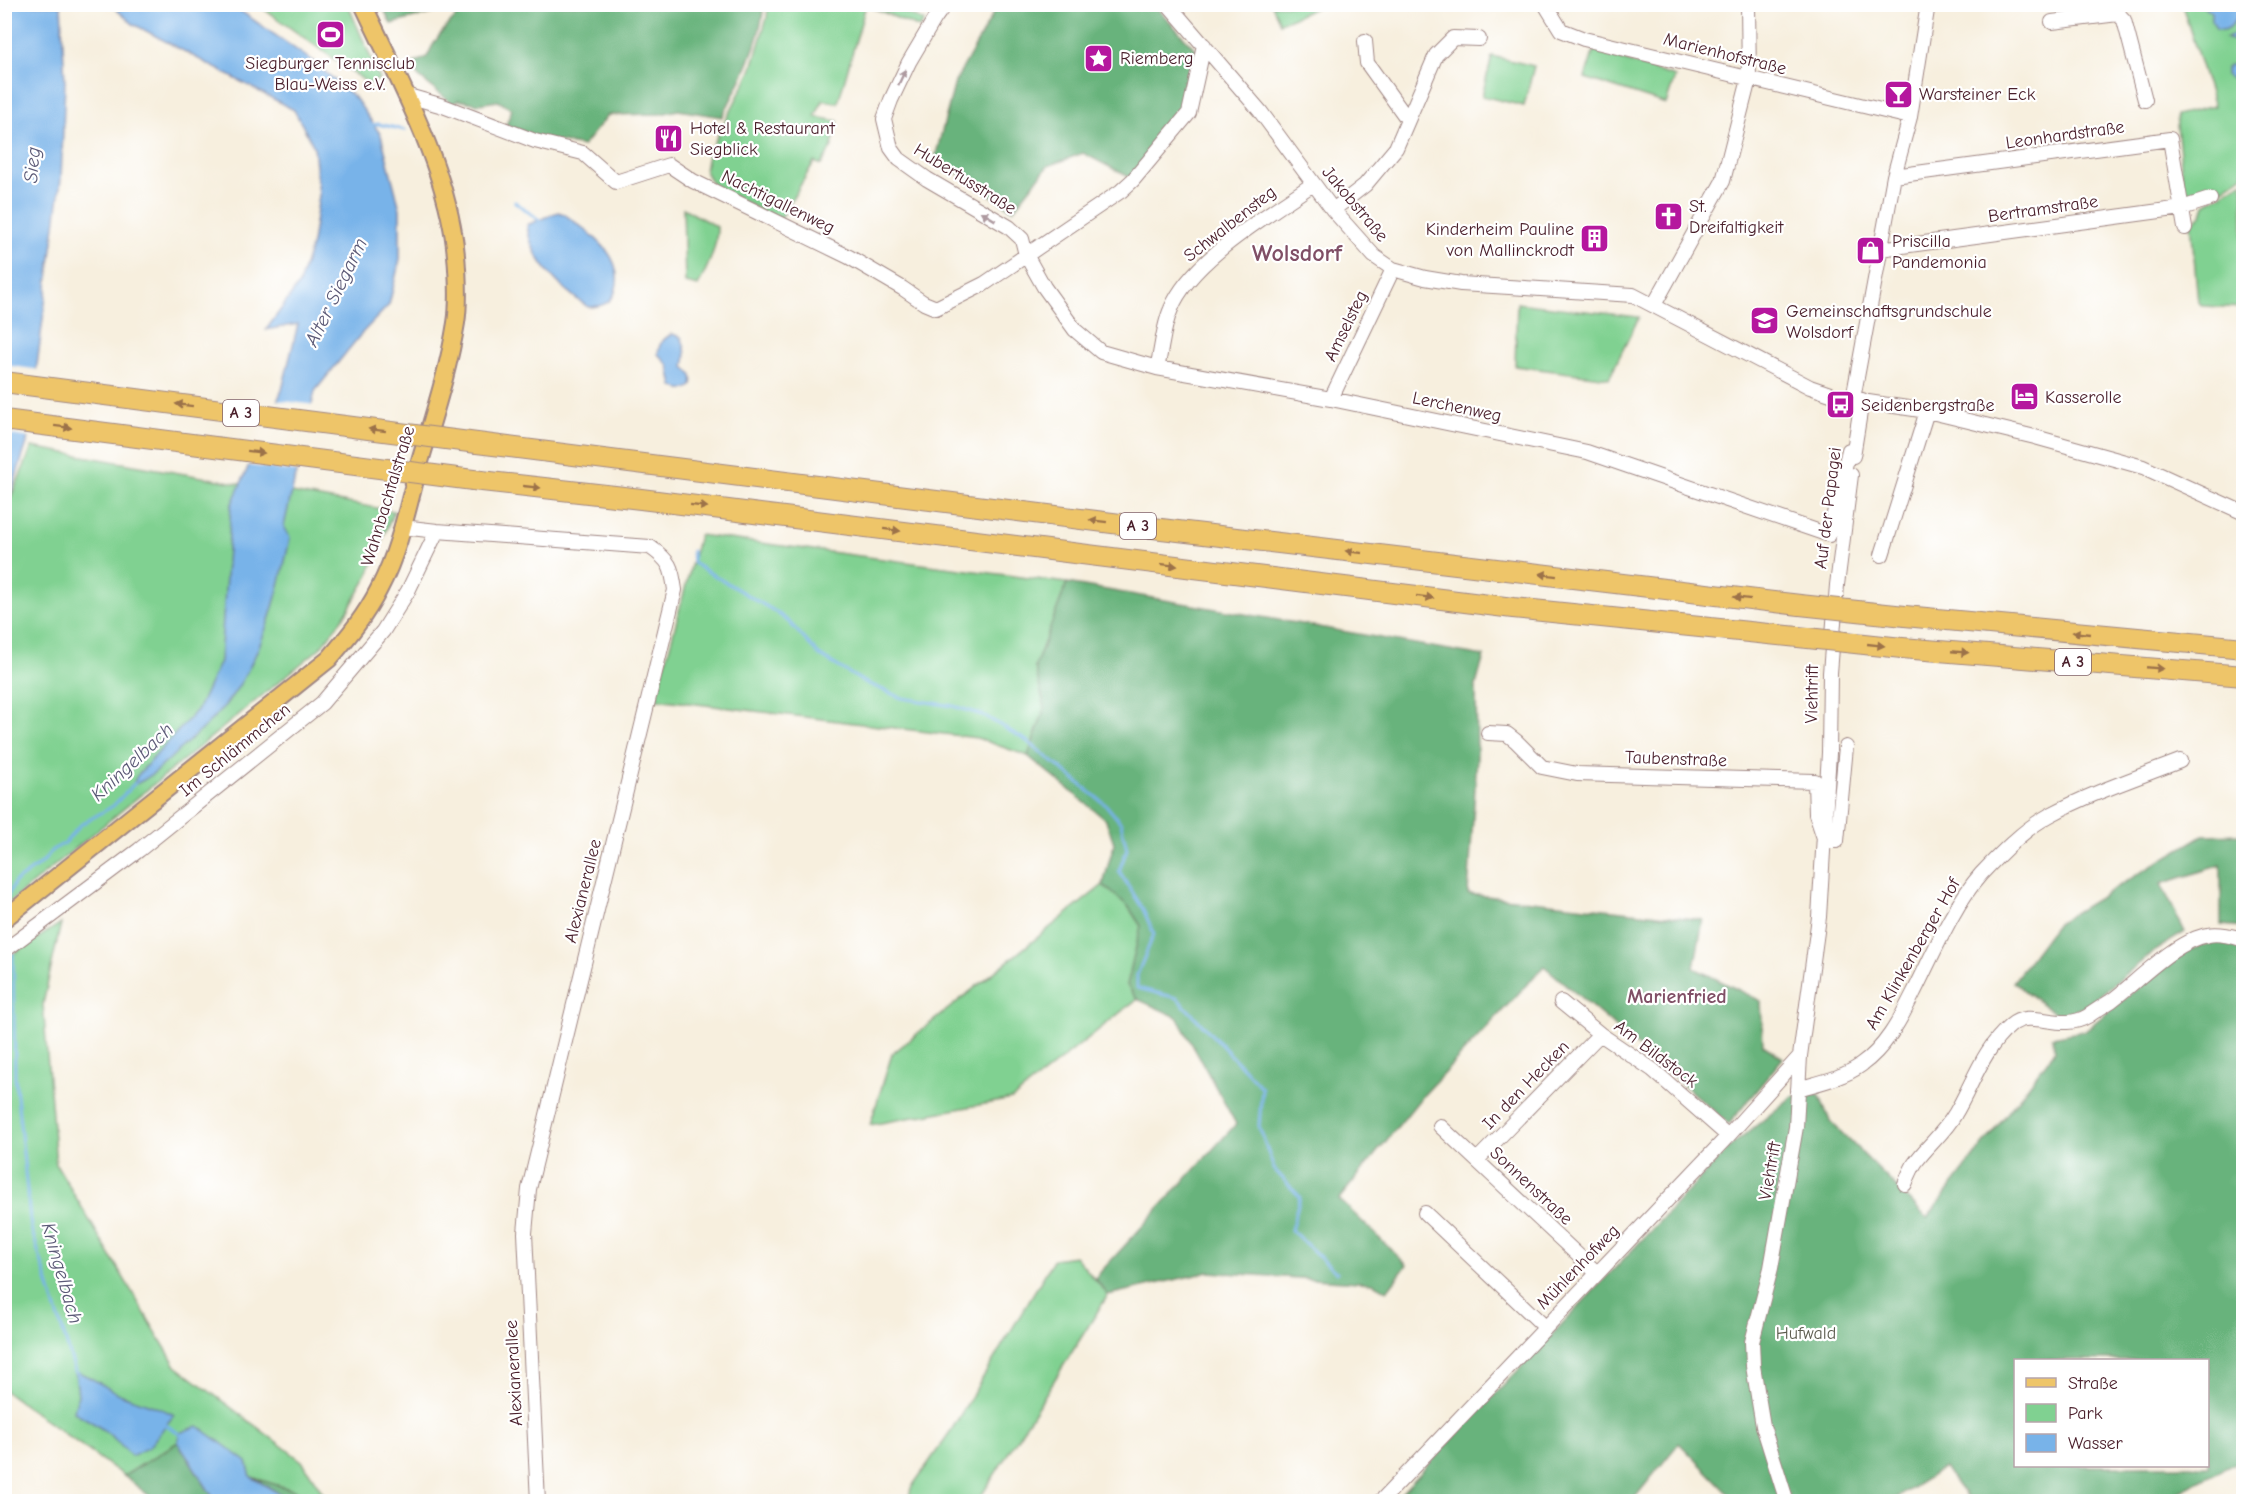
<svg xmlns="http://www.w3.org/2000/svg" width="2248" height="1506" font-family="'Comic Neue',sans-serif">
	<rect width="100%" height="100%" fill="#fff"/>
	<filter id="ink" filterUnits="userSpaceOnUse"><feTurbulence type="fractalNoise" baseFrequency=".0167" numOctaves="2"/><feDisplacementMap in="SourceGraphic" scale="12" xChannelSelector="R" yChannelSelector="G"/><feConvolveMatrix kernelMatrix="1 2 1 2 8 2 1 2 1" color-interpolation-filters="sRGB"/></filter>
	<filter id="wash" filterUnits="userSpaceOnUse"><feTurbulence type="fractalNoise" baseFrequency=".008" numOctaves="4" result="noise"/><feDisplacementMap in="SourceGraphic" scale="24" xChannelSelector="R" yChannelSelector="G"/><feGaussianBlur stdDeviation="1.35" result="paint"/><feColorMatrix in="noise" values="0 0 0 0 0 0 0 0 0 0 0 0 0 0 0 0 0 1.4 0 .05"/><feComposite in="paint" operator="in"/></filter>
	<g filter="url(#wash)">
		<rect width="100%" height="100%" fill="#f7efde"/>
		<!-- green -->
		<path fill="#80d191" stroke="#65785e" stroke-width="1.5" d="M 258,5 L 348,5 L 380,79 L 369,84 Z
			M 768,5 L 889,5 L 924,21 L 920,28 L 866,5 L 838,103 L 823,100 L 815,117 L 838,121 L 832,146 L 821,165 L 814,162 L 780,220 L 713,186 L 705,171 L 708,154 L 751,71 L 767,17 Z
			M 1272,5 L 1323,5 L 1280,23 Z
			M 2182,5 L 2243,5 L 2243,175 L 2224,188 L 2203,198 L 2196,194 L 2184,194 L 2176,115 L 2214,106 Z
			M 1594,50 L 1675,77 L 1666,104 L 1585,78 Z
			M 1492,56 L 1534,66 L 1524,106 L 1482,96 Z
			M 4,93 L 10,197 L 5,231 L 4,231 Z
			M 2243,181 L 2243,308 L 2203,306 L 2198,302 L 2191,223 L 2202,215 L 2205,204 Z
			M 683,208 L 717,227 C 717,249 708,266 698,286 L 685,283 Z
			M 1517,303 L 1639,317 L 1609,378 L 1515,366 Z
			M 32,447 L 394,511 L 367,578 L 344,617 L 319,649 L 5,906 L 4,514 Z
			M 699,535 L 1067,583 L 1035,667 L 1045,708 L 1028,756 L 977,738 L 656,699 Z
			M 1103,885 L 1128,906 L 1141,926 L 1127,985 L 1137,999 L 1012,1099 L 870,1125 L 892,1054 Z
			M 61,923 L 43,1004 L 56,1164 L 176,1366 L 302,1461 L 328,1501 L 251,1477 L 179,1433 L 178,1442 L 124,1476 L 5,1391 L 5,959 Z
			M 1075,1256 L 1108,1295 L 978,1501 L 908,1502 L 911,1488 L 952,1429 L 1054,1259 Z"/>
		<!-- forest -->
		<path fill="#68b37b" stroke="#596953" stroke-width="1.5" fill-rule="evenodd" d="M 382,5 L 764,5 C 760,45 741,81 722,117 L 678,110 L 661,114 L 608,115 L 583,146 L 536,137 L 506,125 L 512,109 L 498,101 L 479,104 L 458,100 L 453,104 L 418,76 L 412,64 L 427,57 C 434,40 443,29 456,17 L 452,11 L 437,12 L 391,24 Z
			M 998,5 L 1154,5 L 1197,51 L 1183,110 L 1131,178 L 1083,153 L 1048,166 L 1013,210 L 935,158 L 955,82 Z
			M 1067,583 L 1484,656 L 1476,685 L 1477,757 L 1468,894 L 1703,920 L 1694,968 L 1761,1001 L 1763,1045 L 1783,1058 L 1729,1124 L 1544,966 L 1420,1099 L 1339,1199 L 1407,1265 L 1387,1291 L 1373,1283 L 1209,1272 L 1108,1295 L 1095,1278 L 1236,1124 L 1177,1017 L 1137,999 L 1127,985 L 1141,926 L 1128,906 L 1103,885 L 1114,843 L 1106,820 L 1028,756 L 1045,708 L 1035,667 Z
			M 2243,834 L 2243,927 L 2221,925 L 2221,865 L 2161,884 L 2185,932 L 2156,950 L 2085,1007 L 2058,1016 L 2013,982 L 2057,923 L 2203,835 Z
			M 2218,941 L 2243,949 L 2243,1459 L 2161,1501 L 1970,1501 L 1944,1468 L 1892,1501 L 1737,1502 L 1679,1443 L 1632,1501 L 1393,1502 L 1731,1146 L 1793,1096 L 1819,1094 L 1830,1121 L 1927,1218 L 2055,1051 L 2052,1037 L 2084,1031 L 2158,972 L 2189,950 ZM 2016,1360 L 2208,1360 L 2208,1466 L 2016,1466 Z
			M 178,1442 L 214,1499 L 217,1501 L 156,1501 L 124,1476 Z
			M 251,1477 L 328,1501 L 292,1501 Z"/>
		<!-- water -->
		<path fill="#78b3e9" stroke="#61698a" stroke-width="1.5" d="M 2243,4 C 2238,15 2232,35 2216,29 L 2212,21 L 2212,11 L 2199,5 Z
			M 5,5 L 61,5 L 65,82 L 61,179 L 27,443 L 4,514 L 4,231 L 10,197 L 4,93 Z
			M 111,5 L 232,5 L 314,62 L 356,99 L 381,135 L 400,209 L 400,259 L 389,305 L 362,333 L 315,391 L 284,526 L 290,538 C 278,595 263,657 226,704 C 213,720 196,735 180,749 C 166,762 152,778 133,785 L 137,776 L 198,709 L 220,661 L 231,506 L 282,390 L 298,324 L 266,330 L 299,284 L 312,243 L 319,195 L 314,147 L 294,110 L 133,24 Z
			M 2243,30 L 2244,30 L 2243,55 L 2236,52 L 2237,44 L 2235,41 L 2225,38 Z
			M 2229,65 L 2243,66 L 2243,78 L 2232,79 L 2226,75 L 2226,68 Z
			M 558,212 L 564,214 C 589,232 627,256 615,292 C 611,304 599,307 588,307 C 560,288 531,261 527,225 Z
			M 672,334 L 681,337 C 686,348 687,355 684,367 C 691,373 694,375 692,386 C 685,391 681,390 673,386 L 669,366 L 658,354 C 659,343 663,339 672,334 Z
			M 75,1371 C 90,1376 103,1386 117,1393 C 136,1401 156,1405 174,1415 L 149,1447 L 131,1456 C 115,1436 96,1424 74,1412 L 78,1395 Z
			M 198,1426 L 247,1462 L 251,1477 L 292,1501 L 217,1502 L 214,1499 L 178,1442 L 179,1433 Z"/>
		<!-- pier -->
		<path fill="#f7efde" d="M 5,365 L 40,370 L 31,438 L 5,434 Z
			M 274,400 L 315,405 L 299,472 L 245,465 Z"/>
		<g fill="none" stroke-linecap="round" stroke-linejoin="round">
			<!-- stream -->
			<path stroke="#78b3e9" stroke-width="3" d="M 372,125 L 378,124 L 405,130
				M 515,202 L 542,222
				M 692,551 L 693,563 L 776,612 L 789,622 L 819,655 L 862,681 L 902,698 L 953,706 L 983,715 L 1027,741 L 1106,805 L 1121,823 L 1127,849 L 1119,871 L 1143,909 L 1154,934 L 1137,975 L 1137,988 L 1177,998 L 1262,1088 L 1259,1126 L 1274,1169 L 1300,1197 L 1291,1230 L 1337,1273
				M 7,897 L 15,882 L 43,862 L 52,850 L 65,843 L 80,825 L 113,806 L 135,783
				M 13,954 L 15,1077 L 31,1228 L 75,1371 L 77,1373
				M 163,1423 L 180,1434"/>
		</g>
	</g>
	<g filter="url(#ink)">
		<g fill="none" stroke-linecap="round" stroke-linejoin="round">
			<defs>
				<path id="minor" d="M 945,4 L 935,18 L 909,62 L 891,100 L 884,119 L 891,148 L 899,159 L 927,179 L 1009,227 L 1022,239 L 1026,255 L 1044,287 L 1075,330 L 1101,352 L 1157,368 L 1331,399 L 1587,452 L 1829,535 L 1849,450 L 1854,449
					M 1168,4 L 1260,111 L 1333,210 L 1374,256 L 1393,269 L 1425,278 L 1461,284 L 1633,295 L 1810,387 L 1842,398 L 1927,411 L 2035,437 L 2143,467 L 2244,513
					M 1545,4 L 1561,30 L 1584,39 L 1910,117
					M 2120,4 L 2118,14 L 2124,20 L 2145,100
					M 2052,22 L 2118,14
					M 1365,41 L 1367,63 L 1408,120
					M 405,95 L 443,106 L 535,141 L 583,153 L 616,182 L 669,165 L 693,181 L 849,257 L 902,288 L 924,303 L 936,308 L 984,284 L 1121,191 L 1133,180 L 1189,113 L 1204,45
					M 1894,176 L 2170,139 L 2185,228
					M 1333,210 L 1365,185 L 1396,148 L 1436,55 L 1453,38 L 1479,39
					M 1880,249 L 2182,208 L 2210,199
					M 1654,305 L 1723,181 L 1749,79 L 1748,4
					M 1157,368 C 1162,349 1163,326 1171,309 C 1190,260 1270,214 1313,184
					M 1331,399 L 1393,269
					M 1853,399 L 1894,176 L 1910,117 L 1928,4
					M 1853,456 L 1862,400
					M 402,527 L 437,531 L 650,547 C 670,561 672,567 675,590 L 529,1189 L 525,1233 L 538,1502
					M 1882,555 L 1927,411
					M 1488,733 L 1507,734 L 1516,741 L 1542,767 L 1577,774 L 1815,781 L 1816,814 L 1825,841 L 1837,841 L 1846,747
					M 4,951 L 139,850 L 322,703 L 383,631 L 408,591 L 437,531
					M 1561,1002 L 1600,1034 L 1653,1070 L 1728,1136
					M 1798,1089 C 1818,1083 1843,1078 1861,1065 C 1885,1048 1899,1022 1912,996 C 1932,957 1952,907 1981,874 C 2001,853 2024,829 2050,815 C 2091,793 2136,778 2180,761
					M 1440,1126 L 1597,1273
					M 1477,1160 L 1600,1034
					M 1905,1184 C 1908,1177 1911,1169 1915,1163 C 1927,1146 1945,1132 1955,1114 C 1973,1084 1982,1050 2010,1026 C 2031,1007 2060,1033 2088,1016 C 2095,1011 2103,1006 2111,1001 C 2137,982 2176,940 2208,935 C 2219,933 2234,936 2244,940
					M 1425,1213 L 1545,1327
					M 1380,1502 L 1728,1136 L 1800,1056
					M 1787,1502 L 1763,1426 L 1753,1366 L 1752,1342 L 1771,1268 L 1796,1127 L 1800,1056 L 1819,917 L 1829,753 L 1830,673 L 1837,585 L 1851,475"/>
				<path id="major" d="M 4,919 L 329,659 C 348,637 366,615 379,589 C 398,553 407,511 417,472 C 431,423 448,373 456,323 C 460,298 457,252 452,227 C 438,151 396,75 363,4"/>
				<path id="highway" d="M 477,443 L 1136,526 L 1800,605
					M 473,480 L 641,499 L 1513,608 L 1808,638
					M 1905,616 L 2244,648
					M 1902,648 L 2244,676"/>
			</defs>
			<!-- minor casing -->
			<use href="#minor" stroke="#a08784" stroke-width="16"/>
			<!-- major casing -->
			<use href="#major" stroke="#a08784" stroke-width="20"/>
			<!-- highway casing -->
			<use href="#highway" stroke="#a08784" stroke-width="22"/>
			<!-- minor -->
			<use href="#minor" stroke="#fff" stroke-width="14"/>
			<!-- major -->
			<use href="#major" stroke="#eec569" stroke-width="16"/>
			<!-- highway -->
			<use href="#highway" stroke="#eec569" stroke-width="20"/>
			<defs>
				<path id="highway-bridge" d="M 4,382 L 477,443
					M 4,420 L 473,480
					M 1800,605 L 1905,616
					M 1808,638 L 1902,648"/>
			</defs>
			<!-- highway-bridge casing -->
			<use href="#highway-bridge" stroke="#a08784" stroke-width="22" stroke-linecap="butt"/>
			<!-- highway-bridge -->
			<use href="#highway-bridge" stroke="#eec569" stroke-width="20"/>
		</g>
		<!-- one-way arrows -->
		<defs><path id="oneway-solid" d="M-6-.8H1V-3.2L6.5 0L1 3.2V.8H-6Z" transform="scale(1.5)"/></defs>
		<g fill="#ae9aa0">
			<use href="#oneway-solid" transform="translate(902 77) rotate(-65)"/>
			<use href="#oneway-solid" transform="translate(988 216) rotate(-149)"/>
		</g>
		<g fill="#9c724a">
			<use href="#oneway-solid" transform="translate(184 405) rotate(-173)"/>
			<use href="#oneway-solid" transform="translate(63 427) rotate(7)"/>
			<use href="#oneway-solid" transform="translate(377 430) rotate(-173)"/>
			<use href="#oneway-solid" transform="translate(256 452) rotate(7)"/>
			<use href="#oneway-solid" transform="translate(532 487) rotate(6)"/>
			<use href="#oneway-solid" transform="translate(699 506) rotate(7)"/>
			<use href="#oneway-solid" transform="translate(1098 521) rotate(-173)"/>
			<use href="#oneway-solid" transform="translate(892 530) rotate(7)"/>
			<use href="#oneway-solid" transform="translate(1354 552) rotate(-173)"/>
			<use href="#oneway-solid" transform="translate(1169 565) rotate(7)"/>
			<use href="#oneway-solid" transform="translate(1548 575) rotate(-173)"/>
			<use href="#oneway-solid" transform="translate(1425 597) rotate(7)"/>
			<use href="#oneway-solid" transform="translate(1742 598) rotate(-173)"/>
			<use href="#oneway-solid" transform="translate(2081 633) rotate(-174)"/>
			<use href="#oneway-solid" transform="translate(1876 645) rotate(6)"/>
			<use href="#oneway-solid" transform="translate(1960 652) rotate(5)"/>
			<use href="#oneway-solid" transform="translate(2155 668) rotate(5)"/>
		</g>
	</g>
	<!-- icons -->
	<defs>
		<symbol id="stadium-square" viewBox="-11 -11 22 22"><rect x="-9" y="-9" width="18" height="18" rx="4" fill="#b5179e" stroke="#fff"/><path d="M0-5a6.5 5 0 1 0 0 10a6.5 5 0 1 0 0-10ZM-3.5-1.8h7v3.6h-7Z" fill="#fff"/></symbol>
		<symbol id="sight-square" viewBox="-11 -11 22 22"><rect x="-9" y="-9" width="18" height="18" rx="4" fill="#b5179e" stroke="#fff"/><path d="M0-6L1.8-2.2L6-1.7L2.9 1.2L3.7 5.4L0 3.3L-3.7 5.4L-2.9 1.2L-6-1.7L-1.8-2.2Z" fill="#fff"/></symbol>
		<symbol id="bar-square" viewBox="-11 -11 22 22"><rect x="-9" y="-9" width="18" height="18" rx="4" fill="#b5179e" stroke="#fff"/><path d="M-6-5H6L.8 .8V4.5H3.5V6h-7V4.5H-.8V.8Z" fill="#fff"/></symbol>
		<symbol id="restaurant-square" viewBox="-11 -11 22 22"><rect x="-9" y="-9" width="18" height="18" rx="4" fill="#b5179e" stroke="#fff"/><path d="M-5-6h1v4h1v-4h1v4h1v-4h1v5L-1.5 .5V6h-2V.5L-5-1ZM5-6V6H3V1.5H1.5Q1.5-4 5-6Z" fill="#fff"/></symbol>
		<symbol id="church-square" viewBox="-11 -11 22 22"><rect x="-9" y="-9" width="18" height="18" rx="4" fill="#b5179e" stroke="#fff"/><path d="M-1.2-6h2.4v3.5h3.3v2.4h-3.3V6h-2.4V-.1h-3.3v-2.4h3.3Z" fill="#fff"/></symbol>
		<symbol id="building-square" viewBox="-11 -11 22 22"><rect x="-9" y="-9" width="18" height="18" rx="4" fill="#b5179e" stroke="#fff"/><path d="M-4-6H4V6H1V3H-1V6H-4ZM-2.5-4.3h1.7v1.8h-1.7ZM.8-4.3h1.7v1.8H.8ZM-2.5-1h1.7V.8h-1.7ZM.8-1h1.7V.8H.8Z" fill="#fff"/></symbol>
		<symbol id="shop-square" viewBox="-11 -11 22 22"><rect x="-9" y="-9" width="18" height="18" rx="4" fill="#b5179e" stroke="#fff"/><path d="M-5-2.5h2.3a2.7 3.5 0 0 1 5.4 0H5L5.5 6h-11ZM-1.5-2.5h3a1.5 2.3 0 0 0-3 0Z" fill="#fff"/></symbol>
		<symbol id="school-square" viewBox="-11 -11 22 22"><rect x="-9" y="-9" width="18" height="18" rx="4" fill="#b5179e" stroke="#fff"/><path d="M0-5L7-2L0 1L-7-2ZM-4 1L0 2.5L4 1V4Q0 6-4 4Z" fill="#fff"/></symbol>
		<symbol id="hotel-square" viewBox="-11 -11 22 22"><rect x="-9" y="-9" width="18" height="18" rx="4" fill="#b5179e" stroke="#fff"/><path d="M-6-4.5h1.5V1H6V5H4.5V3h-9V5H-6ZM-4 0a1.8 1.8 0 1 1 3.6 0ZM.5 0V-2.5h3Q6-2.5 6 0Z" fill="#fff"/></symbol>
		<symbol id="bus-square" viewBox="-11 -11 22 22"><rect x="-9" y="-9" width="18" height="18" rx="4" fill="#b5179e" stroke="#fff"/><path d="M-5-6H5V4H4V6H2V4H-2V6H-4V4H-5ZM-3.5-4V0h7V-4ZM-3.5 1.2v1.5H-2V1.2ZM2 1.2v1.5H3.5V1.2Z" fill="#fff"/></symbol>
	</defs>
	<g fill-rule="evenodd">
		<use href="#stadium-square" x="314" y="18" width="33" height="33"/>
		<use href="#sight-square" x="1082" y="42" width="33" height="33"/>
		<use href="#bar-square" x="1882" y="78" width="33" height="33"/>
		<use href="#restaurant-square" x="652" y="122" width="33" height="33"/>
		<use href="#church-square" x="1652" y="200" width="33" height="33"/>
		<use href="#building-square" x="1578" y="222" width="33" height="33"/>
		<use href="#shop-square" x="1854" y="234" width="33" height="33"/>
		<use href="#school-square" x="1748" y="304" width="33" height="33"/>
		<use href="#hotel-square" x="2008" y="380" width="33" height="33"/>
		<use href="#bus-square" x="1824" y="388" width="33" height="33"/>
	</g>
	<g text-anchor="middle" dominant-baseline="central" stroke-width="4.5" stroke-linejoin="round" paint-order="stroke">
		<!-- shield labels -->
		<g fill="#fff" stroke="#80626b" stroke-width="1.5">
			<rect x="223" y="400" width="36" height="26" rx="4.5"/>
			<rect x="1120" y="513" width="36" height="26" rx="4.5"/>
			<rect x="2055" y="649" width="36" height="26" rx="4.5"/>
		</g>
		<g font-size="16" font-weight="bold" fill="#4a1f2b">
			<text x="241" y="413">A 3</text>
			<text x="1138" y="526">A 3</text>
			<text x="2073" y="662">A 3</text>
		</g>
		<!-- street labels -->
		<g font-size="18" fill="#4a1f2b" stroke="#fff">
			<text transform="translate(1725 54) rotate(14)">Marienhofstraße</text>
			<text transform="translate(2065 135) rotate(-8)">Leonhardstraße</text>
			<text transform="translate(965 179) rotate(32)">Hubertusstraße</text>
			<text transform="translate(778 202) rotate(26)">Nachtigallenweg</text>
			<text transform="translate(1355 204) rotate(50)">Jakobstraße</text>
			<text transform="translate(2043 209) rotate(-8)">Bertramstraße</text>
			<text transform="translate(1230 224) rotate(-38)">Schwalbensteg</text>
			<text transform="translate(1346 326) rotate(-64)">Amselsteg</text>
			<text transform="translate(1457 407) rotate(12)">Lerchenweg</text>
			<text transform="translate(388 496) rotate(-73)">Wahnbachtalstraße</text>
			<text transform="translate(1828 508) rotate(-83)">Auf der Papagei</text>
			<text transform="translate(1812 694) rotate(-89)">Viehtrift</text>
			<text transform="translate(235 750) rotate(-39)">Im Schlämmchen</text>
			<text transform="translate(1676 759) rotate(2)">Taubenstraße</text>
			<text transform="translate(583 891) rotate(-76)">Alexianerallee</text>
			<text transform="translate(1913 954) rotate(-60)">Am Klinkenberger Hof</text>
			<text transform="translate(1656 1054) rotate(37)">Am Bildstock</text>
			<text transform="translate(1526 1085) rotate(-46)">In den Hecken</text>
			<text transform="translate(1770 1171) rotate(-80)">Viehtrift</text>
			<text transform="translate(1531 1186) rotate(43)">Sonnenstraße</text>
			<text transform="translate(1578 1267) rotate(-46)">Mühlenhofweg</text>
			<text transform="translate(514 1373) rotate(-93)">Alexianerallee</text>
		</g>
		<!-- poi labels -->
		<g font-size="18" fill="#4a1f2b" stroke="#fff" text-anchor="start">
			<text x="1120" y="58">Riemberg</text>
			<text x="330" y="63" text-anchor="middle">Siegburger Tennisclub<tspan x="330" dy="21">Blau-Weiss e.V.</tspan></text>
			<text x="1919" y="94">Warsteiner Eck</text>
			<text x="690" y="128">Hotel &amp; Restaurant<tspan x="690" dy="21">Siegblick</tspan></text>
			<text x="1689" y="206">St.<tspan x="1689" dy="21">Dreifaltigkeit</tspan></text>
			<text x="1574" y="229" text-anchor="end">Kinderheim Pauline<tspan x="1574" dy="21">von Mallinckrodt</tspan></text>
			<text x="1892" y="241">Priscilla<tspan x="1892" dy="21">Pandemonia</tspan></text>
			<text x="1786" y="311">Gemeinschaftsgrundschule<tspan x="1786" dy="21">Wolsdorf</tspan></text>
			<text x="2045" y="397">Kasserolle</text>
			<text x="1861" y="405">Seidenbergstraße</text>
		</g>
		<!-- park labels -->
		<g font-size="18" fill="#5d5d4f" stroke="#fff">
			<text x="1806" y="1333">Hufwald</text>
		</g>
		<!-- water labels -->
		<g font-size="20" font-style="italic" fill="#5c5a77" stroke="#fff">
			<text transform="translate(32 165) rotate(-85)">Sieg</text>
			<text transform="translate(336 292) rotate(-64)">Alter Siegarm</text>
			<text transform="translate(132 762) rotate(-43)">Kningelbach</text>
			<text transform="translate(62 1273) rotate(74)">Kningelbach</text>
		</g>
		<!-- neighbourhood labels -->
		<g font-size="20" font-weight="bold" fill="#804f66" stroke="#fff">
			<text x="1677" y="996">Marienfried</text>
		</g>
		<!-- district labels -->
		<g font-size="24" font-weight="bold" fill="#804f66" stroke="#fff">
			<text x="1297" y="253">Wolsdorf</text>
		</g>
	</g>
	<!-- margin -->
	<rect width="2248" height="1506" fill="none" stroke="#fff" stroke-width="24"/>
	<!-- legend -->
	<rect x="2014" y="1359" width="195" height="108" fill="#ffffff" stroke="#b7a5aa" stroke-width="1.5"/>
	<rect x="2026" y="1378" width="30" height="9" fill="#eec569" stroke="#b7a5aa" stroke-width="1.5"/>
	<text x="2068" y="1389" font-size="18" fill="#4a1f2b">Straße</text>
	<rect x="2026" y="1404" width="30" height="18" fill="#80d191" stroke="#b7a5aa" stroke-width="1.5"/>
	<text x="2068" y="1419" font-size="18" fill="#4a1f2b">Park</text>
	<rect x="2026" y="1434" width="30" height="18" fill="#78b3e9" stroke="#b7a5aa" stroke-width="1.5"/>
	<text x="2068" y="1449" font-size="18" fill="#4a1f2b">Wasser</text>
</svg>
